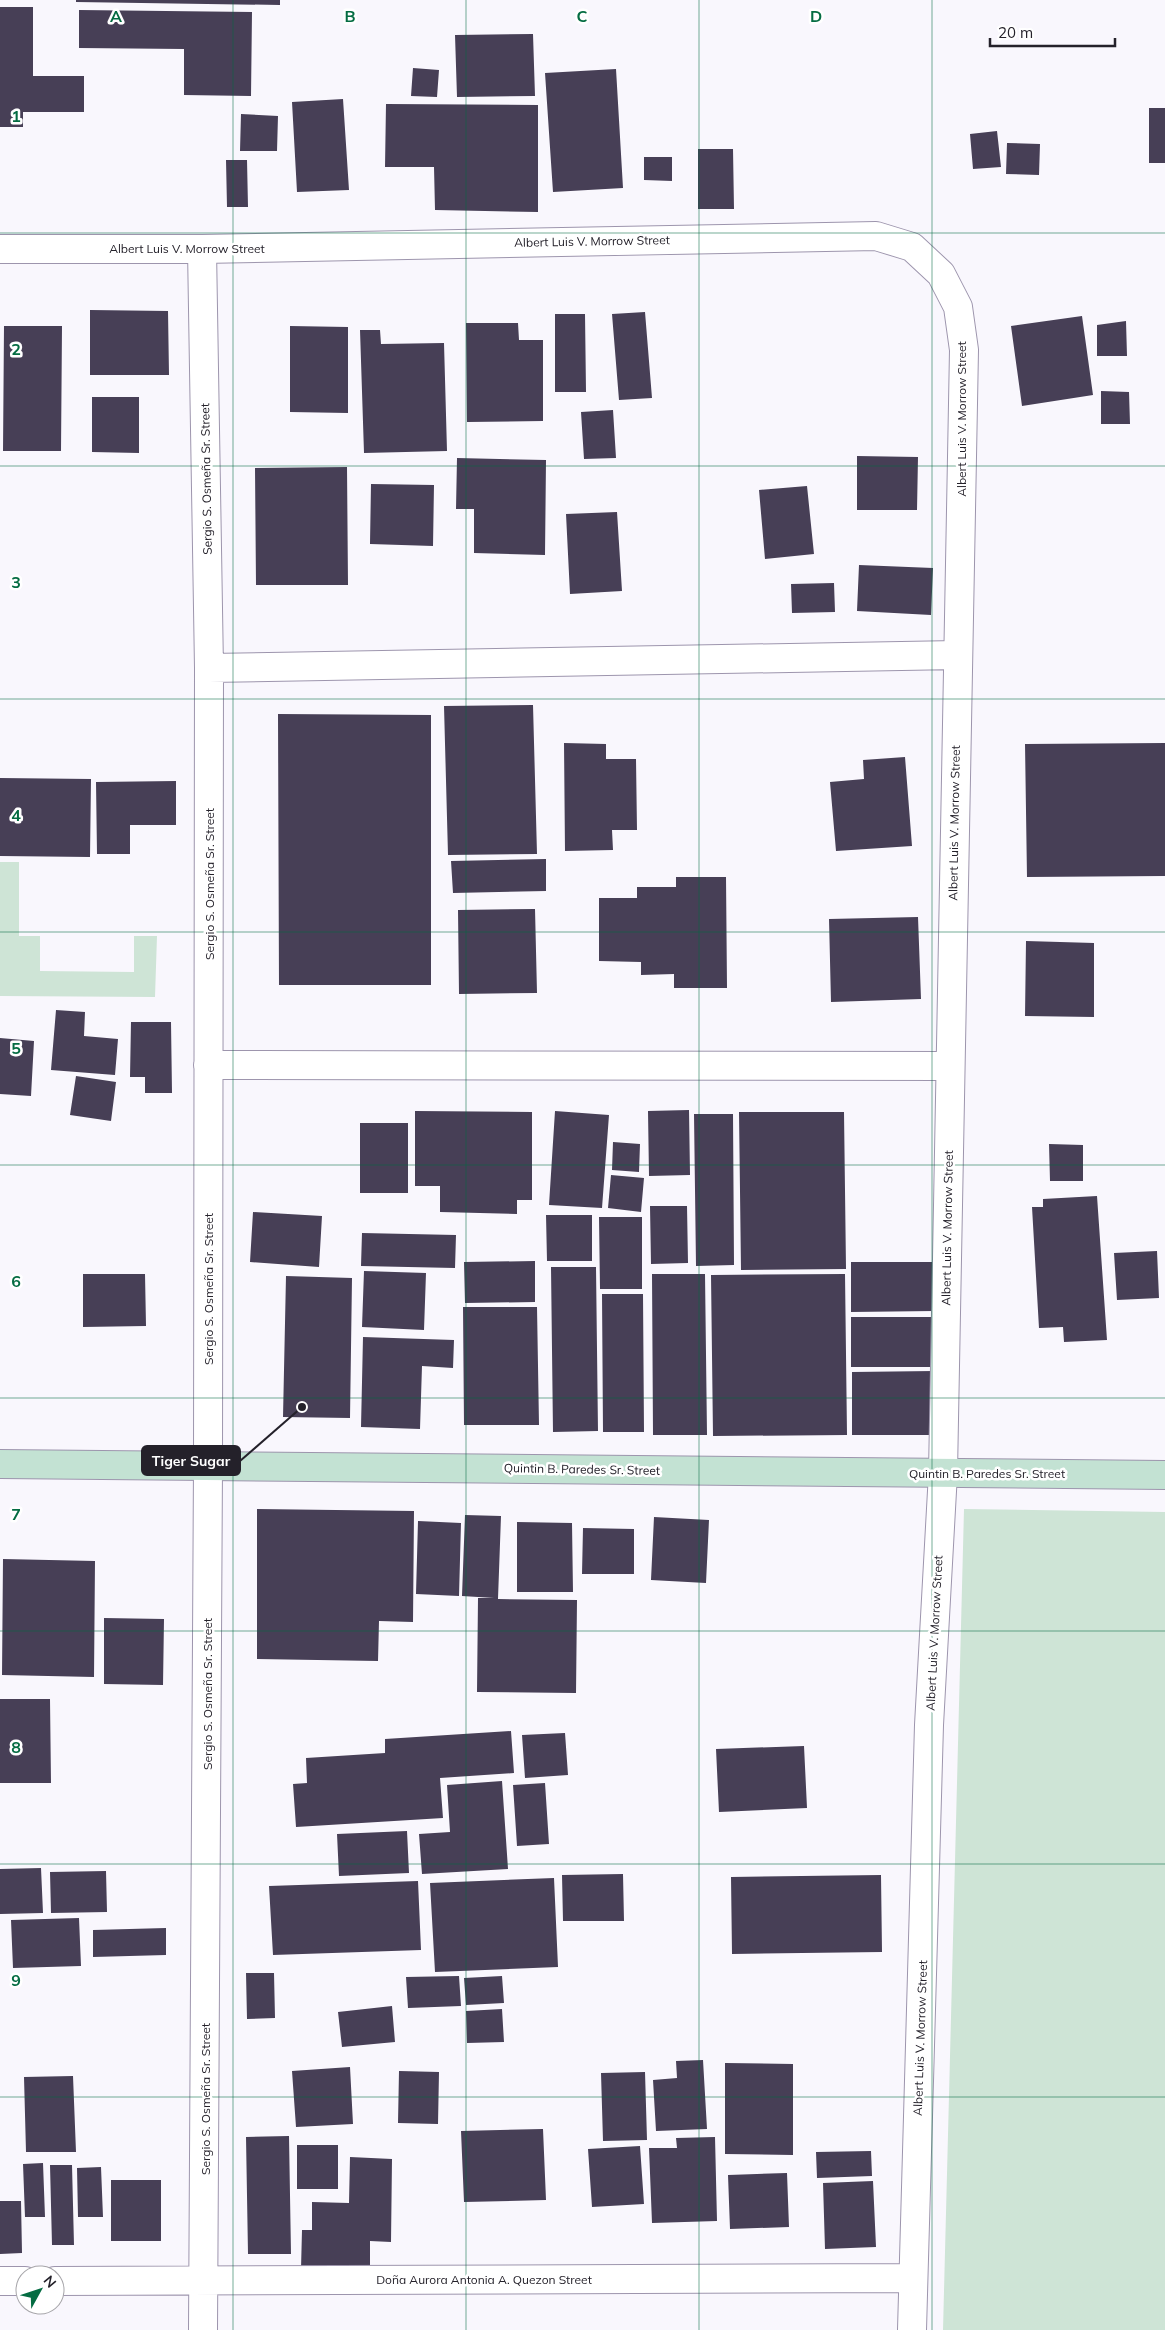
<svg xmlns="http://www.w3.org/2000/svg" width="1165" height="2330" font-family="Mulish,sans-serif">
	<rect width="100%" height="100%" fill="#f9f7fd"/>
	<!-- green -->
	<path fill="#cee4d6" d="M 0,862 L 19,862 L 19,936 L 40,936 L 40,971 L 134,972 L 134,936 L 157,936 L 155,997 L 0,996 Z
		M 964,1509 L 1165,1512 L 1165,2330 L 943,2330 Z"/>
	<!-- building -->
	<path fill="#473f56" d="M 76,0 L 280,0 L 280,5 L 76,2 Z
		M 0,7 L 33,7 L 33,76 L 84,76 L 84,112 L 23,112 L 23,127 L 0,127 Z
		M 79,10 L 252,12 L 251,96 L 184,95 L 184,49 L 79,48 Z
		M 533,34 L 535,96 L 457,97 L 455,35 Z
		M 413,68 L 439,70 L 437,97 L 411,96 Z
		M 616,69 L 623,188 L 553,192 L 545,73 Z
		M 343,99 L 349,190 L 297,192 L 292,102 Z
		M 386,104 L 538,105 L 538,212 L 435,210 L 434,167 L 385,167 Z
		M 1149,108 L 1165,108 L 1165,163 L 1149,163 Z
		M 241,114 L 278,116 L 277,151 L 240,151 Z
		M 997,131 L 1001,167 L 973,169 L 970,134 Z
		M 1007,143 L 1040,144 L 1039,175 L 1006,174 Z
		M 698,149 L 733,149 L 734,209 L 698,209 Z
		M 644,157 L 672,157 L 672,181 L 644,180 Z
		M 226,160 L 247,160 L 248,207 L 227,207 Z
		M 90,310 L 168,311 L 169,375 L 90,375 Z
		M 645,312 L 652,398 L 619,400 L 612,314 Z
		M 555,314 L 585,314 L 586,392 L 555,392 Z
		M 1082,316 L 1093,395 L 1022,406 L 1011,326 Z
		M 1126,321 L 1127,356 L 1097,356 L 1097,325 Z
		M 466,323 L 518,323 L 519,340 L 543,340 L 543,421 L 467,422 Z
		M 4,326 L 62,326 L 61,451 L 3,451 Z
		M 290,326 L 348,327 L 348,413 L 290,412 Z
		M 360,330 L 380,330 L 381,344 L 444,343 L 447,451 L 364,453 Z
		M 1101,391 L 1129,392 L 1130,424 L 1101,424 Z
		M 92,397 L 139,397 L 139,453 L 92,452 Z
		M 613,410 L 616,458 L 584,459 L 581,412 Z
		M 857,456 L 918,457 L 917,510 L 857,510 Z
		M 457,458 L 546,460 L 545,555 L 474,553 L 474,509 L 456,509 Z
		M 347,467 L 348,585 L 256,585 L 255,468 Z
		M 371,484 L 434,485 L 433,546 L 370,544 Z
		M 807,486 L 814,554 L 765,559 L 759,490 Z
		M 617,512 L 622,591 L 570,594 L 566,514 Z
		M 859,565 L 933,568 L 931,615 L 857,611 Z
		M 834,583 L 835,612 L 792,613 L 791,584 Z
		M 533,705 L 537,854 L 448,855 L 444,706 Z
		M 278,714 L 431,715 L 431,985 L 279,985 Z
		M 564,743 L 606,744 L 606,759 L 636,759 L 637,830 L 612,830 L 613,850 L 565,851 Z
		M 1165,743 L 1165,876 L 1027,877 L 1025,744 Z
		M 905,757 L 912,846 L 836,851 L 830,782 L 864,779 L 863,760 Z
		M 0,778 L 91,779 L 90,857 L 0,856 Z
		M 176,781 L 176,825 L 130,825 L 130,854 L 97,854 L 96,782 Z
		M 546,859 L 546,891 L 453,893 L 451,861 Z
		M 676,877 L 726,877 L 727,988 L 674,988 L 674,974 L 641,975 L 641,962 L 599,961 L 599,898 L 637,898 L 637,887 L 676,887 Z
		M 535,909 L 537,993 L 459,994 L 458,910 Z
		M 918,917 L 921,999 L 831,1002 L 829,919 Z
		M 1026,941 L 1094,943 L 1094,1017 L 1025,1016 Z
		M 56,1010 L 85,1012 L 84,1036 L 118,1039 L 115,1075 L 51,1070 Z
		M 131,1022 L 171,1022 L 172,1093 L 145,1093 L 145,1077 L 130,1077 Z
		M 0,1038 L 34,1041 L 31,1096 L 0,1094 Z
		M 76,1076 L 116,1082 L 111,1121 L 70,1115 Z
		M 689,1110 L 690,1175 L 649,1176 L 648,1111 Z
		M 415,1111 L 532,1112 L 532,1200 L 517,1200 L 517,1214 L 440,1212 L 440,1186 L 415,1186 Z
		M 555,1111 L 609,1115 L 602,1208 L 549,1205 Z
		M 739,1112 L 844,1112 L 846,1269 L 741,1270 Z
		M 694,1114 L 733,1114 L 734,1265 L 696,1266 Z
		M 360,1123 L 408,1123 L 408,1193 L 360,1193 Z
		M 613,1142 L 640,1144 L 639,1172 L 612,1170 Z
		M 1049,1144 L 1083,1145 L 1083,1181 L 1050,1181 Z
		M 611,1175 L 644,1178 L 641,1212 L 608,1208 Z
		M 1097,1196 L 1107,1340 L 1064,1342 L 1063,1327 L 1039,1328 L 1032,1207 L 1043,1207 L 1043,1199 Z
		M 650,1206 L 687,1206 L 688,1263 L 651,1264 Z
		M 253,1212 L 322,1216 L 319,1267 L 250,1262 Z
		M 546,1215 L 592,1215 L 592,1261 L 547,1261 Z
		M 599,1217 L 642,1217 L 642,1289 L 600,1289 Z
		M 362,1233 L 456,1235 L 455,1268 L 361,1266 Z
		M 1157,1251 L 1159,1298 L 1117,1300 L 1114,1253 Z
		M 535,1261 L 535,1302 L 465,1303 L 464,1262 Z
		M 851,1262 L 932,1262 L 934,1311 L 851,1312 Z
		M 551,1267 L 596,1267 L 598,1431 L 553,1432 Z
		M 364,1271 L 426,1273 L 424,1330 L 362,1327 Z
		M 83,1274 L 145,1274 L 146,1326 L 83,1327 Z
		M 652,1274 L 705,1274 L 707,1435 L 653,1435 Z
		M 845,1274 L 847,1435 L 713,1436 L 711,1275 Z
		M 286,1276 L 352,1278 L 350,1418 L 283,1417 Z
		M 602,1294 L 643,1294 L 644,1432 L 603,1432 Z
		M 463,1307 L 537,1307 L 539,1425 L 464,1425 Z
		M 851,1317 L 934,1317 L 935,1367 L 851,1367 Z
		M 363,1337 L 454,1340 L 453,1368 L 422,1366 L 420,1429 L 361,1427 Z
		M 934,1371 L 934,1435 L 852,1435 L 852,1372 Z
		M 257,1509 L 414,1511 L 413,1622 L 379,1621 L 378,1661 L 257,1659 Z
		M 465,1515 L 501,1516 L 498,1599 L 577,1600 L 576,1693 L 477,1692 L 478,1598 L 494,1598 L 462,1596 Z
		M 654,1517 L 709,1520 L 706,1583 L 651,1580 Z
		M 418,1521 L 461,1523 L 459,1596 L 416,1594 Z
		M 517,1522 L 572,1523 L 573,1592 L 517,1592 Z
		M 583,1528 L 634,1529 L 634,1574 L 582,1574 Z
		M 3,1559 L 95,1561 L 94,1677 L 2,1675 Z
		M 104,1618 L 164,1619 L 163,1685 L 104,1684 Z
		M 0,1699 L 50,1699 L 51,1783 L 0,1783 Z
		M 511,1731 L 514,1773 L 440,1778 L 443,1818 L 296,1827 L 293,1784 L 307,1783 L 306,1758 L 385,1753 L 385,1739 Z
		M 565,1733 L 568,1775 L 525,1778 L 522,1735 Z
		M 804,1746 L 807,1808 L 719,1812 L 716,1749 Z
		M 502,1781 L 508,1869 L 422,1874 L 419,1834 L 450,1832 L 447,1785 Z
		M 545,1783 L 549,1844 L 517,1846 L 513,1785 Z
		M 407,1831 L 409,1873 L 339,1876 L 337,1834 Z
		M 41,1868 L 43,1913 L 0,1914 L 0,1869 Z
		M 106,1871 L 107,1912 L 51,1913 L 50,1872 Z
		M 623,1874 L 624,1921 L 563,1921 L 562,1875 Z
		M 881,1875 L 882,1952 L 732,1954 L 731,1877 Z
		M 554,1878 L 558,1967 L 435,1972 L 430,1883 Z
		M 418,1881 L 421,1950 L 273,1955 L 269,1886 Z
		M 79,1918 L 81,1966 L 13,1968 L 11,1920 Z
		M 166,1928 L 166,1955 L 93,1957 L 93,1930 Z
		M 246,1973 L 274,1973 L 275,2018 L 247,2019 Z
		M 459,1976 L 461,2006 L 408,2008 L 406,1977 Z
		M 502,1976 L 504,2003 L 466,2005 L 464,1978 Z
		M 392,2006 L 395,2042 L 342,2047 L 338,2012 Z
		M 502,2009 L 504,2042 L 467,2043 L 466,2011 Z
		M 703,2060 L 707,2129 L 656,2131 L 653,2080 L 677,2078 L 676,2061 Z
		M 725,2063 L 793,2064 L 793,2155 L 725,2154 Z
		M 350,2067 L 353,2124 L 296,2127 L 292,2071 Z
		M 399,2071 L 439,2072 L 438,2124 L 398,2123 Z
		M 645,2072 L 647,2140 L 603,2141 L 601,2073 Z
		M 73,2076 L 76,2152 L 26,2152 L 24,2077 Z
		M 543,2129 L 546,2200 L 464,2202 L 461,2131 Z
		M 289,2136 L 291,2254 L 248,2254 L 246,2137 Z
		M 715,2137 L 717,2221 L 652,2223 L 649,2148 L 677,2148 L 676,2138 Z
		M 297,2145 L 338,2145 L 338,2189 L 297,2189 Z
		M 640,2146 L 644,2204 L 592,2207 L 588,2149 Z
		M 871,2151 L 872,2176 L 817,2178 L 816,2152 Z
		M 350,2157 L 392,2159 L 391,2242 L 370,2241 L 370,2270 L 301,2269 L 302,2230 L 312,2230 L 312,2202 L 349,2203 Z
		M 43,2163 L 45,2217 L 25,2217 L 23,2164 Z
		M 50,2165 L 72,2165 L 74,2245 L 52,2245 Z
		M 101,2167 L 103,2217 L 78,2217 L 77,2168 Z
		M 787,2173 L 789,2227 L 730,2229 L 728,2175 Z
		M 111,2180 L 161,2180 L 161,2241 L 111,2241 Z
		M 873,2181 L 876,2247 L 825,2249 L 823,2183 Z
		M 0,2201 L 21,2201 L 22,2253 L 0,2254 Z"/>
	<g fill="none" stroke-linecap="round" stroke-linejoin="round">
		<defs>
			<path id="minor" d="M 0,249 L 202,249 L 876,236 L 912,247 L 941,274 L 958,307 L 964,350 L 943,1473 L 929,1725 L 912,2330
				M 202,249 L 209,668 L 208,1466 L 203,2330
				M 209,668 L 957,655
				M 208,1065 L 950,1066
				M 0,2281 L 25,2281
				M 55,2281 L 913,2278"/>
			<path id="secondary" d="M 0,1464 L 1165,1475"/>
		</defs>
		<!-- minor casing -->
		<use href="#minor" stroke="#9d95ad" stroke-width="30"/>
		<!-- secondary casing -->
		<use href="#secondary" stroke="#9d95ad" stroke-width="30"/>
		<!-- minor -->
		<use href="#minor" stroke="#fff" stroke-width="28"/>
		<!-- secondary -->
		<use href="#secondary" stroke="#c3e2d3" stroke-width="28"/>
	</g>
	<!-- grid -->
	<path fill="none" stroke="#046c42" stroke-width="1" stroke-opacity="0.55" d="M 233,0 L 233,2330M 466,0 L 466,2330M 699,0 L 699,2330M 932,0 L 932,2330M 0,233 L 1165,233M 0,466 L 1165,466M 0,699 L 1165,699M 0,932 L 1165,932M 0,1165 L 1165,1165M 0,1398 L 1165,1398M 0,1631 L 1165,1631M 0,1864 L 1165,1864M 0,2097 L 1165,2097"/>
	<g text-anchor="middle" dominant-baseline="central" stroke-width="5" stroke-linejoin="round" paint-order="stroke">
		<!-- street labels -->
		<g font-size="12" fill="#24212a" stroke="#fff">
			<text transform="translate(592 241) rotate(-1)">Albert Luis V. Morrow Street</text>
			<text x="187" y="248">Albert Luis V. Morrow Street</text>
			<text transform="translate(961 419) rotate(-90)">Albert Luis V. Morrow Street</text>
			<text transform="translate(206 479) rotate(-91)">Sergio S. Osmeña Sr. Street</text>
			<text transform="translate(954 823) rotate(-89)">Albert Luis V. Morrow Street</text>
			<text transform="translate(209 884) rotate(-90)">Sergio S. Osmeña Sr. Street</text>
			<text transform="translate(947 1228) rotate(-89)">Albert Luis V. Morrow Street</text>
			<text transform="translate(208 1289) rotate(-90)">Sergio S. Osmeña Sr. Street</text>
			<text transform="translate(582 1469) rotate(1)">Quintin B. Paredes Sr. Street</text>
			<text x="987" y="1473">Quintin B. Paredes Sr. Street</text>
			<text transform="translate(934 1633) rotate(-87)">Albert Luis V. Morrow Street</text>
			<text transform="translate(207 1694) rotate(-90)">Sergio S. Osmeña Sr. Street</text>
			<text transform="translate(920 2038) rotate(-88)">Albert Luis V. Morrow Street</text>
			<text transform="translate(205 2099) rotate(-90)">Sergio S. Osmeña Sr. Street</text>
			<text x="484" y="2279">Doña Aurora Antonia A. Quezon Street</text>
		</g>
	</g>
	<g font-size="16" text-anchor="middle" font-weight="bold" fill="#046c42" stroke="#fff" stroke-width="5" stroke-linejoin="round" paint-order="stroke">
		<text x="116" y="22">A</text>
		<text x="350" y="22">B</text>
		<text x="582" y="22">C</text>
		<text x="816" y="22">D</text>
		<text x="16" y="122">1</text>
		<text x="16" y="355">2</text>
		<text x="16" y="588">3</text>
		<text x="16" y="821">4</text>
		<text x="16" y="1054">5</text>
		<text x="16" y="1287">6</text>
		<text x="16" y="1520">7</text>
		<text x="16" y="1753">8</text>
		<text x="16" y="1986">9</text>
	</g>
	<!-- callouts -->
	<path fill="none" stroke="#24212a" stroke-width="2" d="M302 1407L240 1461"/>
	<circle fill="#24212a" stroke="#fff" stroke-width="2" cx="302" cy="1407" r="5"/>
	<rect fill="#24212a" stroke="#24212a" stroke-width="2" x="142" y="1446" width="98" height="29" rx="5"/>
	<g font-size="14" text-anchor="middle" font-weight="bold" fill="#fff">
		<text x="191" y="1466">Tiger Sugar</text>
	</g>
	<!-- north arrow -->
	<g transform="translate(40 2290) rotate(50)"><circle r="24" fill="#ffffff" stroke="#a7a6aa"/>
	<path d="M0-4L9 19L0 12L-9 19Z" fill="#046c42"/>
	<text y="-8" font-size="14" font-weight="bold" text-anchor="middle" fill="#24212a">N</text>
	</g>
	<!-- scale -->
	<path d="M990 38v8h125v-8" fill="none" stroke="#24212a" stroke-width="2.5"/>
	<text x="998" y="38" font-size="15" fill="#24212a" stroke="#ffffff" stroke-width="4" paint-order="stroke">20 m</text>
</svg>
